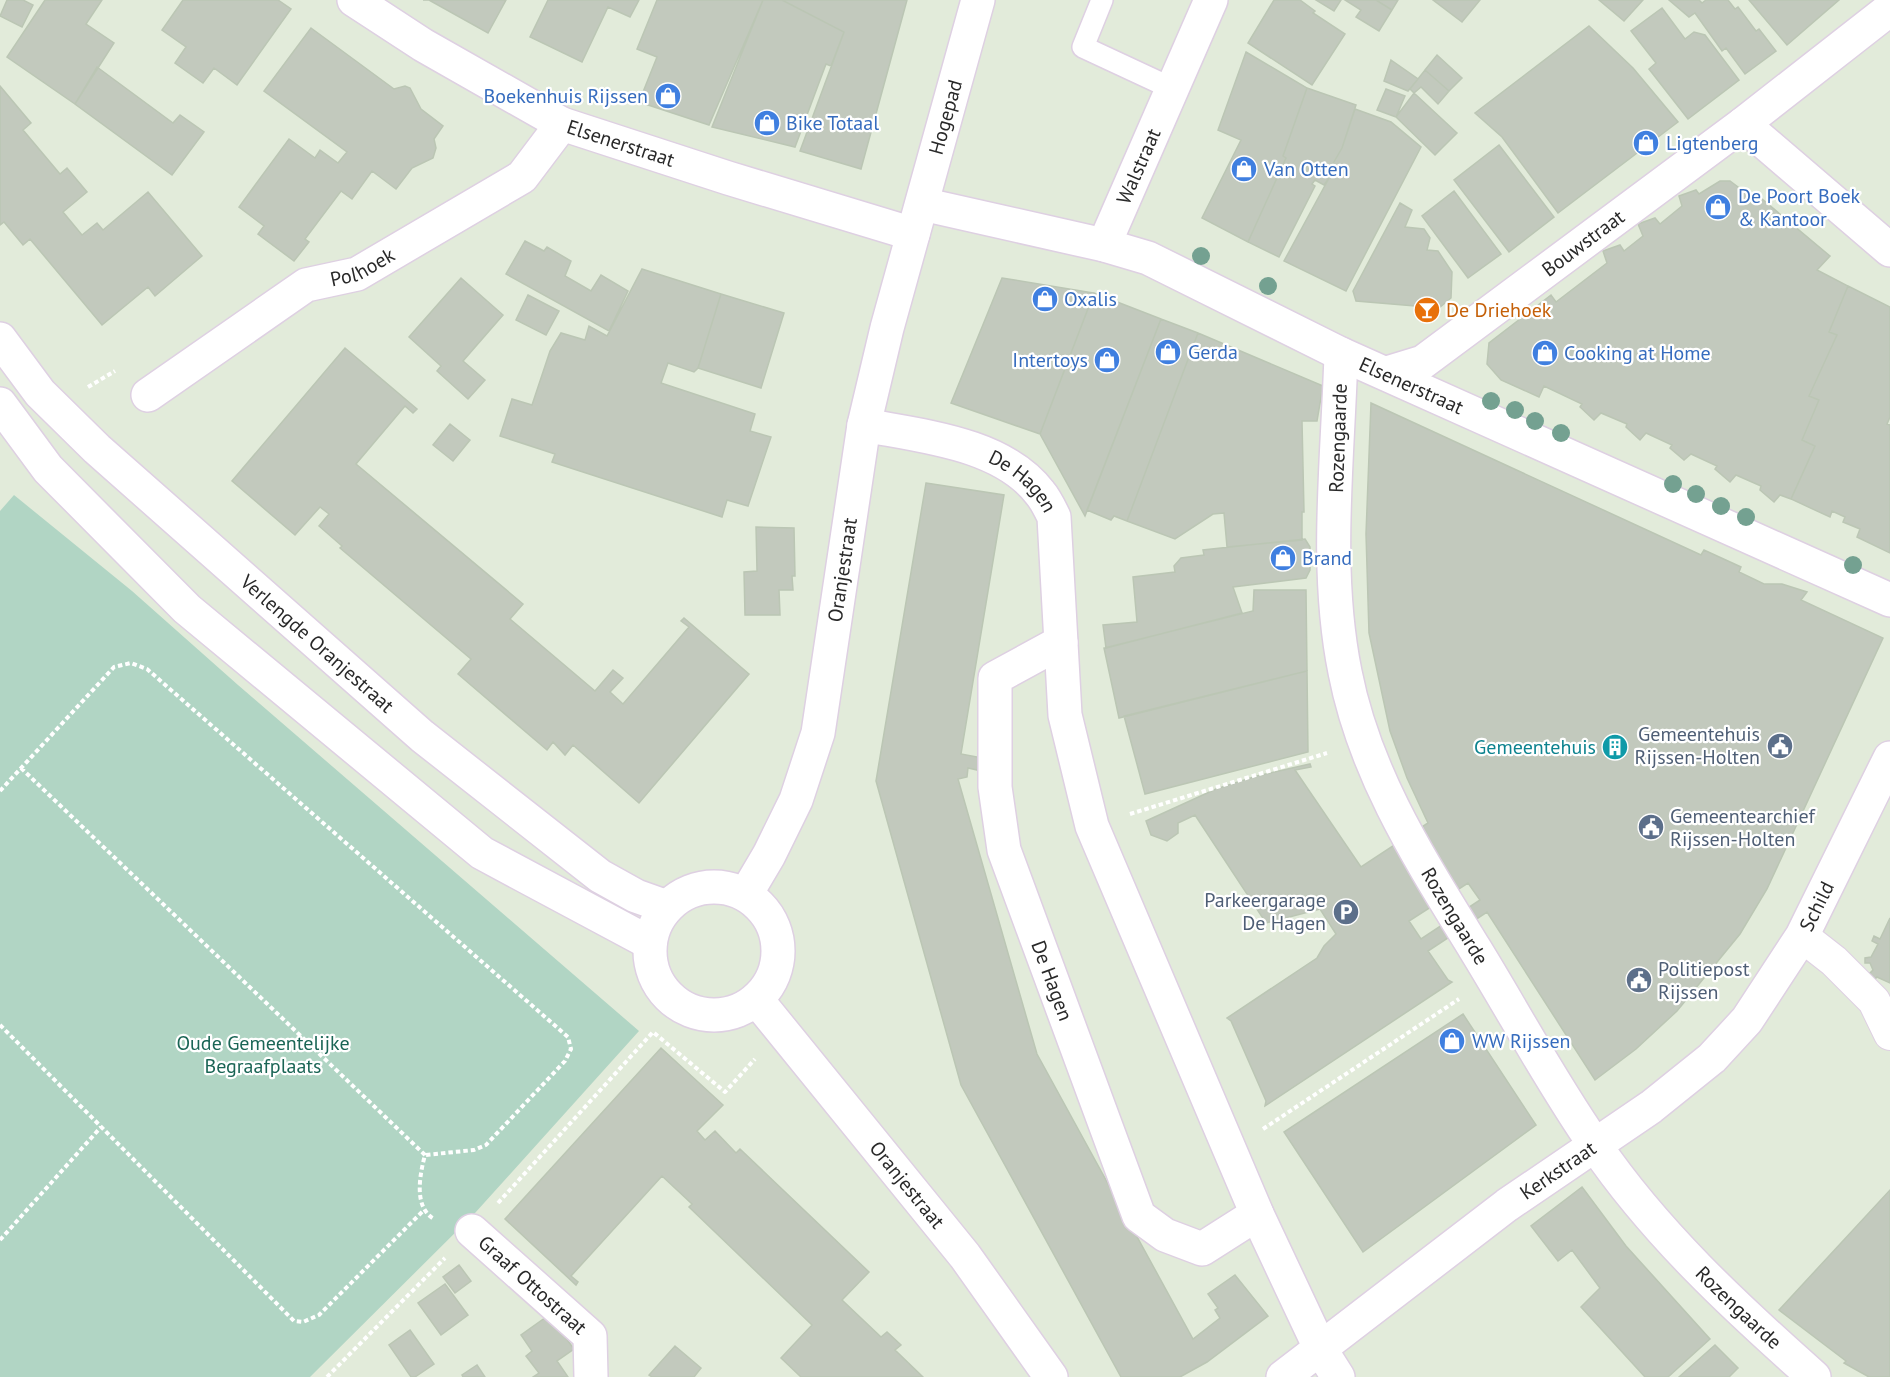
<svg xmlns="http://www.w3.org/2000/svg" width="1890" height="1377" font-family="'PT Sans',sans-serif">
	<rect width="100%" height="100%" fill="#e2ebda"/>
	<!-- cemetery -->
	<path fill="#b1d5c4" d="M 14,495 L 132,591 L 238,685 L 639,1031 L 475,1213 L 310,1377 L 0,1377 L 0,511 Z"/>
	<!-- building -->
	<path fill="#c2c9bd" stroke="#bbc6b4" stroke-width="1.5" fill-rule="evenodd" d="M 7,0 L 23,0 L 33,5 L 22,27 L 0,16 Z
		M 45,0 L 102,0 L 86,24 L 114,43 L 75,104 L 7,57 Z
		M 183,0 L 278,0 L 291,9 L 237,85 L 214,68 L 203,83 L 175,63 L 186,47 L 162,30 Z
		M 424,0 L 423,0 L 506,0 L 488,33 L 429,0 Z
		M 548,0 L 639,0 L 630,17 L 608,7 L 582,62 L 530,37 Z
		M 657,0 L 763,0 L 709,125 L 639,102 L 657,57 L 637,49 Z
		M 763,0 L 782,0 L 844,32 L 831,66 L 826,64 L 795,147 L 712,127 Z
		M 782,0 L 907,0 L 861,169 L 800,151 L 844,32 Z
		M 1274,0 L 1300,0 L 1315,11 L 1313,13 L 1345,34 L 1312,85 L 1248,43 Z
		M 1316,0 L 1341,0 L 1334,11 Z
		M 1345,0 L 1376,0 L 1392,10 L 1379,31 L 1356,17 L 1361,10 Z
		M 1376,0 L 1398,0 L 1392,10 Z
		M 1433,0 L 1480,0 L 1462,22 Z
		M 1599,0 L 1643,0 L 1624,21 Z
		M 1669,0 L 1699,0 L 1702,3 L 1706,0 L 1728,0 L 1735,9 L 1738,7 L 1756,31 L 1759,29 L 1776,51 L 1745,74 L 1726,48 L 1722,51 L 1695,13 L 1689,17 Z
		M 1749,0 L 1839,0 L 1787,45 Z
		M 1662,8 L 1685,39 L 1694,32 L 1705,35 L 1739,80 L 1688,119 L 1649,69 L 1656,63 L 1631,31 Z
		M 1589,26 L 1633,68 L 1678,122 L 1558,213 L 1502,137 L 1475,113 Z
		M 311,28 L 394,89 L 405,86 L 410,88 L 421,109 L 443,126 L 434,139 L 436,148 L 433,158 L 412,168 L 396,189 L 372,171 L 352,199 L 341,191 L 305,239 L 309,242 L 294,261 L 258,234 L 264,226 L 239,207 L 289,139 L 315,158 L 320,150 L 338,163 L 347,152 L 264,91 Z
		M 1246,52 L 1307,88 L 1283,156 L 1286,158 L 1248,242 L 1202,218 L 1241,140 L 1218,130 Z
		M 1437,55 L 1462,78 L 1449,91 L 1425,70 Z
		M 1391,60 L 1418,79 L 1408,91 L 1384,81 Z
		M 97,67 L 173,123 L 180,115 L 204,132 L 172,175 L 75,104 Z
		M 1425,70 L 1449,91 L 1438,104 L 1421,87 L 1414,93 L 1410,89 Z
		M 0,86 L 31,123 L 23,130 L 60,174 L 67,168 L 87,192 L 63,212 L 82,235 L 97,223 L 103,230 L 148,192 L 202,256 L 155,296 L 148,287 L 102,325 L 30,239 L 23,245 L 4,222 L 0,225 Z
		M 1307,88 L 1356,105 L 1342,148 L 1327,174 L 1329,178 L 1324,185 L 1315,180 L 1312,184 L 1315,186 L 1279,257 L 1248,242 L 1286,158 L 1283,156 Z
		M 1386,89 L 1405,96 L 1396,117 L 1377,110 Z
		M 1414,93 L 1457,133 L 1435,155 L 1396,117 Z
		M 1355,109 L 1391,122 L 1421,147 L 1346,291 L 1284,261 L 1329,178 L 1327,174 L 1342,148 Z
		M 1499,145 L 1554,217 L 1509,252 L 1454,180 Z
		M 1720,181 L 1730,181 L 1758,202 L 1762,199 L 1830,256 L 1817,270 L 1848,286 L 1829,332 L 1837,335 L 1809,396 L 1819,400 L 1802,440 L 1815,446 L 1791,499 L 1780,495 L 1774,502 L 1760,490 L 1761,486 L 1736,475 L 1730,482 L 1715,469 L 1717,466 L 1691,454 L 1684,460 L 1670,448 L 1672,445 L 1646,433 L 1640,440 L 1626,427 L 1627,424 L 1601,413 L 1594,420 L 1580,407 L 1582,404 L 1544,386 L 1539,397 L 1501,380 L 1487,364 L 1489,343 L 1551,295 L 1556,302 L 1607,263 L 1603,251 L 1620,245 L 1624,251 L 1643,236 L 1638,224 L 1655,218 L 1660,224 L 1682,206 L 1679,196 L 1696,190 L 1699,194 Z
		M 1454,191 L 1501,254 L 1468,278 L 1422,216 Z
		M 1400,203 L 1412,210 L 1405,227 L 1424,229 L 1430,238 L 1427,250 L 1438,251 L 1452,272 L 1451,298 L 1439,308 L 1356,301 L 1353,291 Z
		M 525,241 L 544,251 L 547,247 L 571,261 L 565,276 L 591,291 L 601,275 L 628,291 L 609,331 L 506,274 Z
		M 642,269 L 721,294 L 698,368 L 694,372 L 668,363 L 661,383 L 755,414 L 750,431 L 771,437 L 748,506 L 727,500 L 722,517 L 552,462 L 555,454 L 500,436 L 512,399 L 532,405 L 550,351 L 561,333 L 585,340 L 589,326 L 607,336 Z
		M 461,278 L 503,315 L 463,361 L 485,380 L 468,399 L 437,371 L 441,366 L 409,337 Z
		M 1002,278 L 1094,293 L 1040,434 L 951,403 Z
		M 1848,286 L 1890,307 L 1890,417 L 1887,424 L 1890,425 L 1890,553 L 1857,537 L 1860,529 L 1843,522 L 1845,517 L 1832,511 L 1830,517 L 1791,499 L 1815,446 L 1802,440 L 1819,400 L 1809,396 L 1837,335 L 1829,332 Z
		M 1094,293 L 1161,319 L 1085,516 L 1040,434 Z
		M 721,294 L 784,313 L 761,388 L 698,368 Z
		M 528,295 L 559,311 L 546,335 L 516,320 Z
		M 1161,319 L 1198,333 L 1127,521 L 1114,516 L 1111,520 L 1087,510 Z
		M 1198,333 L 1323,386 L 1317,421 L 1302,421 L 1304,512 L 1302,512 L 1302,540 L 1227,547 L 1224,513 L 1213,514 L 1175,539 L 1127,521 Z
		M 345,348 L 417,409 L 413,413 L 405,406 L 356,464 L 523,604 L 510,619 L 595,691 L 613,670 L 623,678 L 610,692 L 623,704 L 689,627 L 681,621 L 684,618 L 749,674 L 639,803 L 573,745 L 565,755 L 553,742 L 547,750 L 458,674 L 471,659 L 340,548 L 342,546 L 319,526 L 329,514 L 320,507 L 295,535 L 232,481 Z
		M 1371,403 L 1701,555 L 1704,550 L 1741,567 L 1739,572 L 1764,584 L 1782,584 L 1807,592 L 1801,600 L 1883,638 L 1767,889 L 1740,934 L 1677,1011 L 1636,1049 L 1595,1080 L 1487,912 L 1428,951 L 1448,980 L 1452,982 L 1265,1106 L 1266,1101 L 1231,1021 L 1227,1018 L 1317,958 L 1324,946 L 1336,934 L 1320,909 L 1266,923 L 1195,815 L 1178,823 L 1178,833 L 1167,841 L 1151,835 L 1146,821 L 1216,789 L 1257,776 L 1310,764 L 1311,767 L 1295,770 L 1361,867 L 1428,823 L 1407,778 L 1390,731 L 1369,633 L 1366,534 ZM 1468,883 L 1480,900 L 1421,939 L 1409,921 Z
		M 450,424 L 470,440 L 453,461 L 433,445 Z
		M 926,483 L 1004,495 L 961,754 L 988,759 L 986,772 L 968,768 L 967,777 L 958,779 L 1037,1054 L 1193,1339 L 1220,1318 L 1215,1310 L 1218,1308 L 1208,1294 L 1235,1275 L 1268,1316 L 1207,1362 L 1180,1377 L 1121,1377 L 961,1085 L 876,781 Z
		M 756,527 L 794,528 L 795,576 L 792,576 L 793,590 L 779,590 L 780,615 L 745,615 L 744,572 L 757,571 Z
		M 1305,539 L 1310,547 L 1310,570 L 1306,578 L 1233,587 L 1242,613 L 1106,648 L 1103,625 L 1137,622 L 1133,577 L 1175,572 L 1174,566 L 1181,558 L 1204,555 L 1203,550 Z
		M 1254,590 L 1306,590 L 1307,671 L 1119,718 L 1104,648 L 1253,611 Z
		M 1307,671 L 1308,752 L 1145,794 L 1124,716 Z
		M 1890,918 L 1890,983 L 1877,977 L 1874,980 L 1868,975 L 1873,970 L 1870,963 L 1865,963 L 1865,958 L 1871,957 L 1878,944 L 1872,941 L 1874,936 L 1880,939 Z
		M 1463,1014 L 1536,1125 L 1363,1252 L 1284,1132 Z
		M 661,1048 L 723,1105 L 697,1131 L 705,1140 L 715,1131 L 736,1153 L 740,1149 L 869,1272 L 842,1300 L 881,1337 L 887,1332 L 901,1345 L 895,1350 L 923,1377 L 801,1377 L 781,1358 L 812,1325 L 689,1207 L 692,1204 L 662,1176 L 571,1276 L 578,1282 L 576,1285 L 505,1219 Z
		M 1582,1187 L 1626,1246 L 1710,1339 L 1668,1377 L 1645,1377 L 1581,1307 L 1600,1288 L 1572,1250 L 1558,1261 L 1531,1226 Z
		M 1890,1190 L 1890,1377 L 1869,1377 L 1844,1363 L 1846,1361 L 1779,1310 Z
		M 459,1265 L 471,1281 L 455,1293 L 443,1277 Z
		M 445,1284 L 468,1315 L 441,1335 L 418,1303 Z
		M 549,1315 L 574,1349 L 557,1361 L 568,1377 L 533,1377 L 539,1373 L 526,1356 L 532,1351 L 521,1335 Z
		M 410,1330 L 434,1364 L 415,1377 L 411,1377 L 389,1345 Z
		M 1715,1345 L 1738,1368 L 1729,1377 L 1679,1377 Z
		M 675,1346 L 701,1368 L 694,1377 L 652,1377 L 649,1375 Z
		M 477,1365 L 485,1377 L 463,1377 L 462,1375 Z"/>
	<g fill="none" stroke-linecap="round" stroke-linejoin="round">
		<defs>
			<path id="service" d="M 1102,0 L 1083,47 L 1171,88"/>
			<path id="pedestrian" d="M 1802,936 L 1834,961 L 1874,1001 L 1890,1034"/>
			<g id="minor">
				<path id="s1" d="M 354,0 L 423,45 L 562,124 L 728,178 L 913,234"/>
				<path d="M 1743,124 L 1890,250"/>
				<path id="s2" d="M 922,204 L 1104,245 L 1148,258 L 1341,354 L 1890,600"/>
				<path id="s3" d="M 1104,245 L 1211,0"/>
				<path id="s4" d="M 1341,354 C 1338,458 1324,569 1345,672 C 1365,775 1421,861 1475,949 C 1515,1014 1551,1082 1595,1145 C 1655,1233 1735,1307 1814,1377"/>
				<path id="s5" d="M 1387,373 L 1423,362 L 1743,124 L 1890,9"/>
				<path id="s6" d="M 148,395 L 306,285 L 357,274 L 522,177 L 562,124"/>
				<path id="s7" d="M 864,425 C 921,436 1002,443 1040,493 C 1046,500 1050,509 1054,517 L 1065,715 L 1092,826 L 1257,1214 L 1321,1350 L 1338,1377"/>
				<path id="s8" d="M 1061,642 L 995,678 L 995,787 L 1004,850 L 1139,1216 L 1165,1235 L 1202,1249 L 1257,1214"/>
				<path id="s9" d="M 472,1231 L 590,1336 L 591,1377"/>
				<path id="s10" d="M 1283,1377 L 1507,1205 L 1651,1107 L 1712,1058 L 1747,1020 L 1802,936 L 1890,758"/>
			</g>
			<g id="tertiary">
				<path id="s11" d="M 0,339 L 40,393 L 97,449 L 422,736 L 600,876 L 636,896 L 667,907"/>
				<path d="M 0,404 L 48,469 L 187,609 L 482,853 L 650,943"/>
				<circle cx="714" cy="951" r="64"/>
				<path id="s12" d="M 746,894 L 769,855 L 796,800 L 818,733 L 864,425 L 887,328 L 978,0"/>
				<path id="s13" d="M 757,1000 L 965,1256 L 1051,1377"/>
			</g>
		</defs>
		<!-- service casing -->
		<use href="#service" stroke="#ded0e2" stroke-width="24"/>
		<!-- pedestrian casing -->
		<use href="#pedestrian" stroke="#ded0e2" stroke-width="34"/>
		<!-- minor casing -->
		<use href="#minor" stroke="#ded0e2" stroke-width="36"/>
		<!-- tertiary casing -->
		<use href="#tertiary" stroke="#ded0e2" stroke-width="36"/>
		<!-- path -->
		<path stroke="#fff" stroke-width="4" stroke-dasharray="4.5 3" stroke-linecap="butt" d="M 88,387 L 115,371
			M 21,768 L 425,1155 C 420,1174 413,1207 434,1219
			M 0,791 L 114,667 L 131,663 L 147,669 L 568,1037 L 571,1049 L 565,1061 L 486,1145 L 474,1150 L 425,1155
			M 1130,814 L 1327,753
			M 0,1025 L 294,1321 L 303,1322 L 319,1315 L 424,1210
			M 1263,1129 L 1459,999
			M 498,1203 L 653,1032 L 725,1092 L 755,1059
			M 0,1240 L 101,1127
			M 327,1377 L 445,1258"/>
		<!-- service -->
		<use href="#service" stroke="#fff" stroke-width="21"/>
		<!-- pedestrian -->
		<use href="#pedestrian" stroke="#fff" stroke-width="32"/>
		<!-- minor -->
		<use href="#minor" stroke="#fff" stroke-width="33"/>
		<!-- tertiary -->
		<use href="#tertiary" stroke="#fff" stroke-width="33"/>
	</g>
	<!-- trees -->
	<g fill="#74a191">
		<circle cx="1201" cy="256" r="9"/>
		<circle cx="1268" cy="286" r="9"/>
		<circle cx="1491" cy="401" r="9"/>
		<circle cx="1515" cy="410" r="9"/>
		<circle cx="1535" cy="421" r="9"/>
		<circle cx="1561" cy="433" r="9"/>
		<circle cx="1673" cy="484" r="9"/>
		<circle cx="1696" cy="494" r="9"/>
		<circle cx="1721" cy="506" r="9"/>
		<circle cx="1746" cy="517" r="9"/>
		<circle cx="1853" cy="565" r="9"/>
	</g>
	<!-- icons -->
	<defs>
		<symbol id="shop-disc" viewBox="-11 -11 22 22"><circle r="9.5" fill="#3f7fe0" stroke="#fff"/><path d="M-5-2.5h2.3a2.7 3.5 0 0 1 5.4 0H5L5.5 6h-11ZM-1.5-2.5h3a1.5 2.3 0 0 0-3 0Z" fill="#fff"/></symbol>
		<symbol id="bar-disc" viewBox="-11 -11 22 22"><circle r="9.5" fill="#e8710a" stroke="#fff"/><path d="M-6-5H6L.8 .8V4.5H3.5V6h-7V4.5H-.8V.8Z" fill="#fff"/></symbol>
		<symbol id="civic-disc" viewBox="-11 -11 22 22"><circle r="9.5" fill="#5c6f8a" stroke="#fff"/><path d="M-.6-6.5H3V-4.5H.6V-3L4-1V1h2V6H-6V1h2V-1L-.6-3ZM-1.2 2.5V6h2.4V2.5Z" fill="#fff"/></symbol>
		<symbol id="building-disc" viewBox="-11 -11 22 22"><circle r="9.5" fill="#0f9aa8" stroke="#fff"/><path d="M-4-6H4V6H1V3H-1V6H-4ZM-2.5-4.3h1.7v1.8h-1.7ZM.8-4.3h1.7v1.8H.8ZM-2.5-1h1.7V.8h-1.7ZM.8-1h1.7V.8H.8Z" fill="#fff"/></symbol>
		<symbol id="parking-disc" viewBox="-11 -11 22 22"><circle r="9.5" fill="#5c6f8a" stroke="#fff"/><path d="M-3.5-5.5H1a3.5 3.5 0 0 1 0 7H-1V5.5H-3.5ZM-1-3.4V-.6H.8a1.4 1.4 0 0 0 0-2.8Z" fill="#fff"/></symbol>
	</defs>
	<g fill-rule="evenodd">
		<use href="#shop-disc" x="653" y="81" width="30" height="30"/>
		<use href="#shop-disc" x="752" y="108" width="30" height="30"/>
		<use href="#shop-disc" x="1631" y="128" width="30" height="30"/>
		<use href="#shop-disc" x="1229" y="154" width="30" height="30"/>
		<use href="#shop-disc" x="1703" y="192" width="30" height="30"/>
		<use href="#shop-disc" x="1030" y="284" width="30" height="30"/>
		<use href="#bar-disc" x="1412" y="295" width="30" height="30"/>
		<use href="#shop-disc" x="1153" y="337" width="30" height="30"/>
		<use href="#shop-disc" x="1530" y="338" width="30" height="30"/>
		<use href="#shop-disc" x="1092" y="345" width="30" height="30"/>
		<use href="#shop-disc" x="1268" y="543" width="30" height="30"/>
		<use href="#civic-disc" x="1765" y="731" width="30" height="30"/>
		<use href="#building-disc" x="1600" y="732" width="30" height="30"/>
		<use href="#civic-disc" x="1636" y="812" width="30" height="30"/>
		<use href="#parking-disc" x="1331" y="897" width="30" height="30"/>
		<use href="#civic-disc" x="1624" y="965" width="30" height="30"/>
		<use href="#shop-disc" x="1437" y="1026" width="30" height="30"/>
	</g>
	<g text-anchor="middle" dominant-baseline="central" stroke-width="4.5" stroke-linejoin="round" paint-order="stroke">
		<!-- shop labels -->
		<g font-size="20" fill="#366cbe" stroke="#fff" text-anchor="start">
			<text x="648" y="96" text-anchor="end">Boekenhuis Rijssen</text>
			<text x="786" y="123">Bike Totaal</text>
			<text x="1666" y="143">Ligtenberg</text>
			<text x="1264" y="169">Van Otten</text>
			<text x="1738" y="196">De Poort Boek<tspan x="1738" dy="23">&amp; Kantoor</tspan></text>
			<text x="1064" y="299">Oxalis</text>
			<text x="1188" y="352">Gerda</text>
			<text x="1564" y="353">Cooking at Home</text>
			<text x="1088" y="360" text-anchor="end">Intertoys</text>
			<text x="1302" y="558">Brand</text>
			<text x="1472" y="1041">WW Rijssen</text>
		</g>
		<!-- street labels -->
		<g font-size="20" fill="#292929" stroke="#fff">
			<text stroke="none"><textPath href="#s12" startOffset="807">Hogepad</textPath></text>
			<text stroke="none"><textPath href="#s1" startOffset="304">Elsenerstraat</textPath></text>
			<text stroke="none"><textPath href="#s3" startOffset="86">Walstraat</textPath></text>
			<text stroke="none"><textPath href="#s5" startOffset="237">Bouwstraat</textPath></text>
			<text stroke="none"><textPath href="#s6" startOffset="252">Polhoek</textPath></text>
			<text stroke="none"><textPath href="#s2" startOffset="525">Elsenerstraat</textPath></text>
			<text transform="translate(1338 438) rotate(-88)">Rozengaarde</text>
			<text stroke="none"><textPath href="#s7" startOffset="172">De Hagen</textPath></text>
			<text stroke="none"><textPath href="#s12" startOffset="342">Oranjestraat</textPath></text>
			<text stroke="none"><textPath href="#s11" startOffset="441">Verlengde Oranjestraat</textPath></text>
			<text stroke="none"><textPath href="#s10" startOffset="720">Schild</textPath></text>
			<text stroke="none"><textPath href="#s4" startOffset="588">Rozengaarde</textPath></text>
			<text stroke="none"><textPath href="#s8" startOffset="387">De Hagen</textPath></text>
			<text stroke="none"><textPath href="#s10" startOffset="344">Kerkstraat</textPath></text>
			<text stroke="none"><textPath href="#s13" startOffset="238">Oranjestraat</textPath></text>
			<text stroke="none"><textPath href="#s9" startOffset="81">Graaf Ottostraat</textPath></text>
			<text stroke="none"><textPath href="#s4" startOffset="1074">Rozengaarde</textPath></text>
		</g>
		<!-- food labels -->
		<g font-size="20" fill="#c56008" stroke="#fff" text-anchor="start">
			<text x="1446" y="310">De Driehoek</text>
		</g>
		<!-- service labels -->
		<g font-size="20" fill="#4e5e75" stroke="#fff" text-anchor="end">
			<text x="1760" y="734">Gemeentehuis<tspan x="1760" dy="23">Rijssen-Holten</tspan></text>
			<text x="1670" y="816" text-anchor="start">Gemeentearchief<tspan x="1670" dy="23">Rijssen-Holten</tspan></text>
			<text x="1326" y="900">Parkeergarage<tspan x="1326" dy="23">De Hagen</tspan></text>
			<text x="1658" y="969" text-anchor="start">Politiepost<tspan x="1658" dy="23">Rijssen</tspan></text>
		</g>
		<!-- culture labels -->
		<g font-size="20" fill="#0d838f" stroke="#fff" text-anchor="end">
			<text x="1596" y="747">Gemeentehuis</text>
		</g>
		<!-- park labels -->
		<g font-size="20" fill="#1a6555" stroke="#fff">
			<text x="263" y="1043">Oude Gemeentelijke<tspan x="263" dy="23">Begraafplaats</tspan></text>
		</g>
	</g>
</svg>
